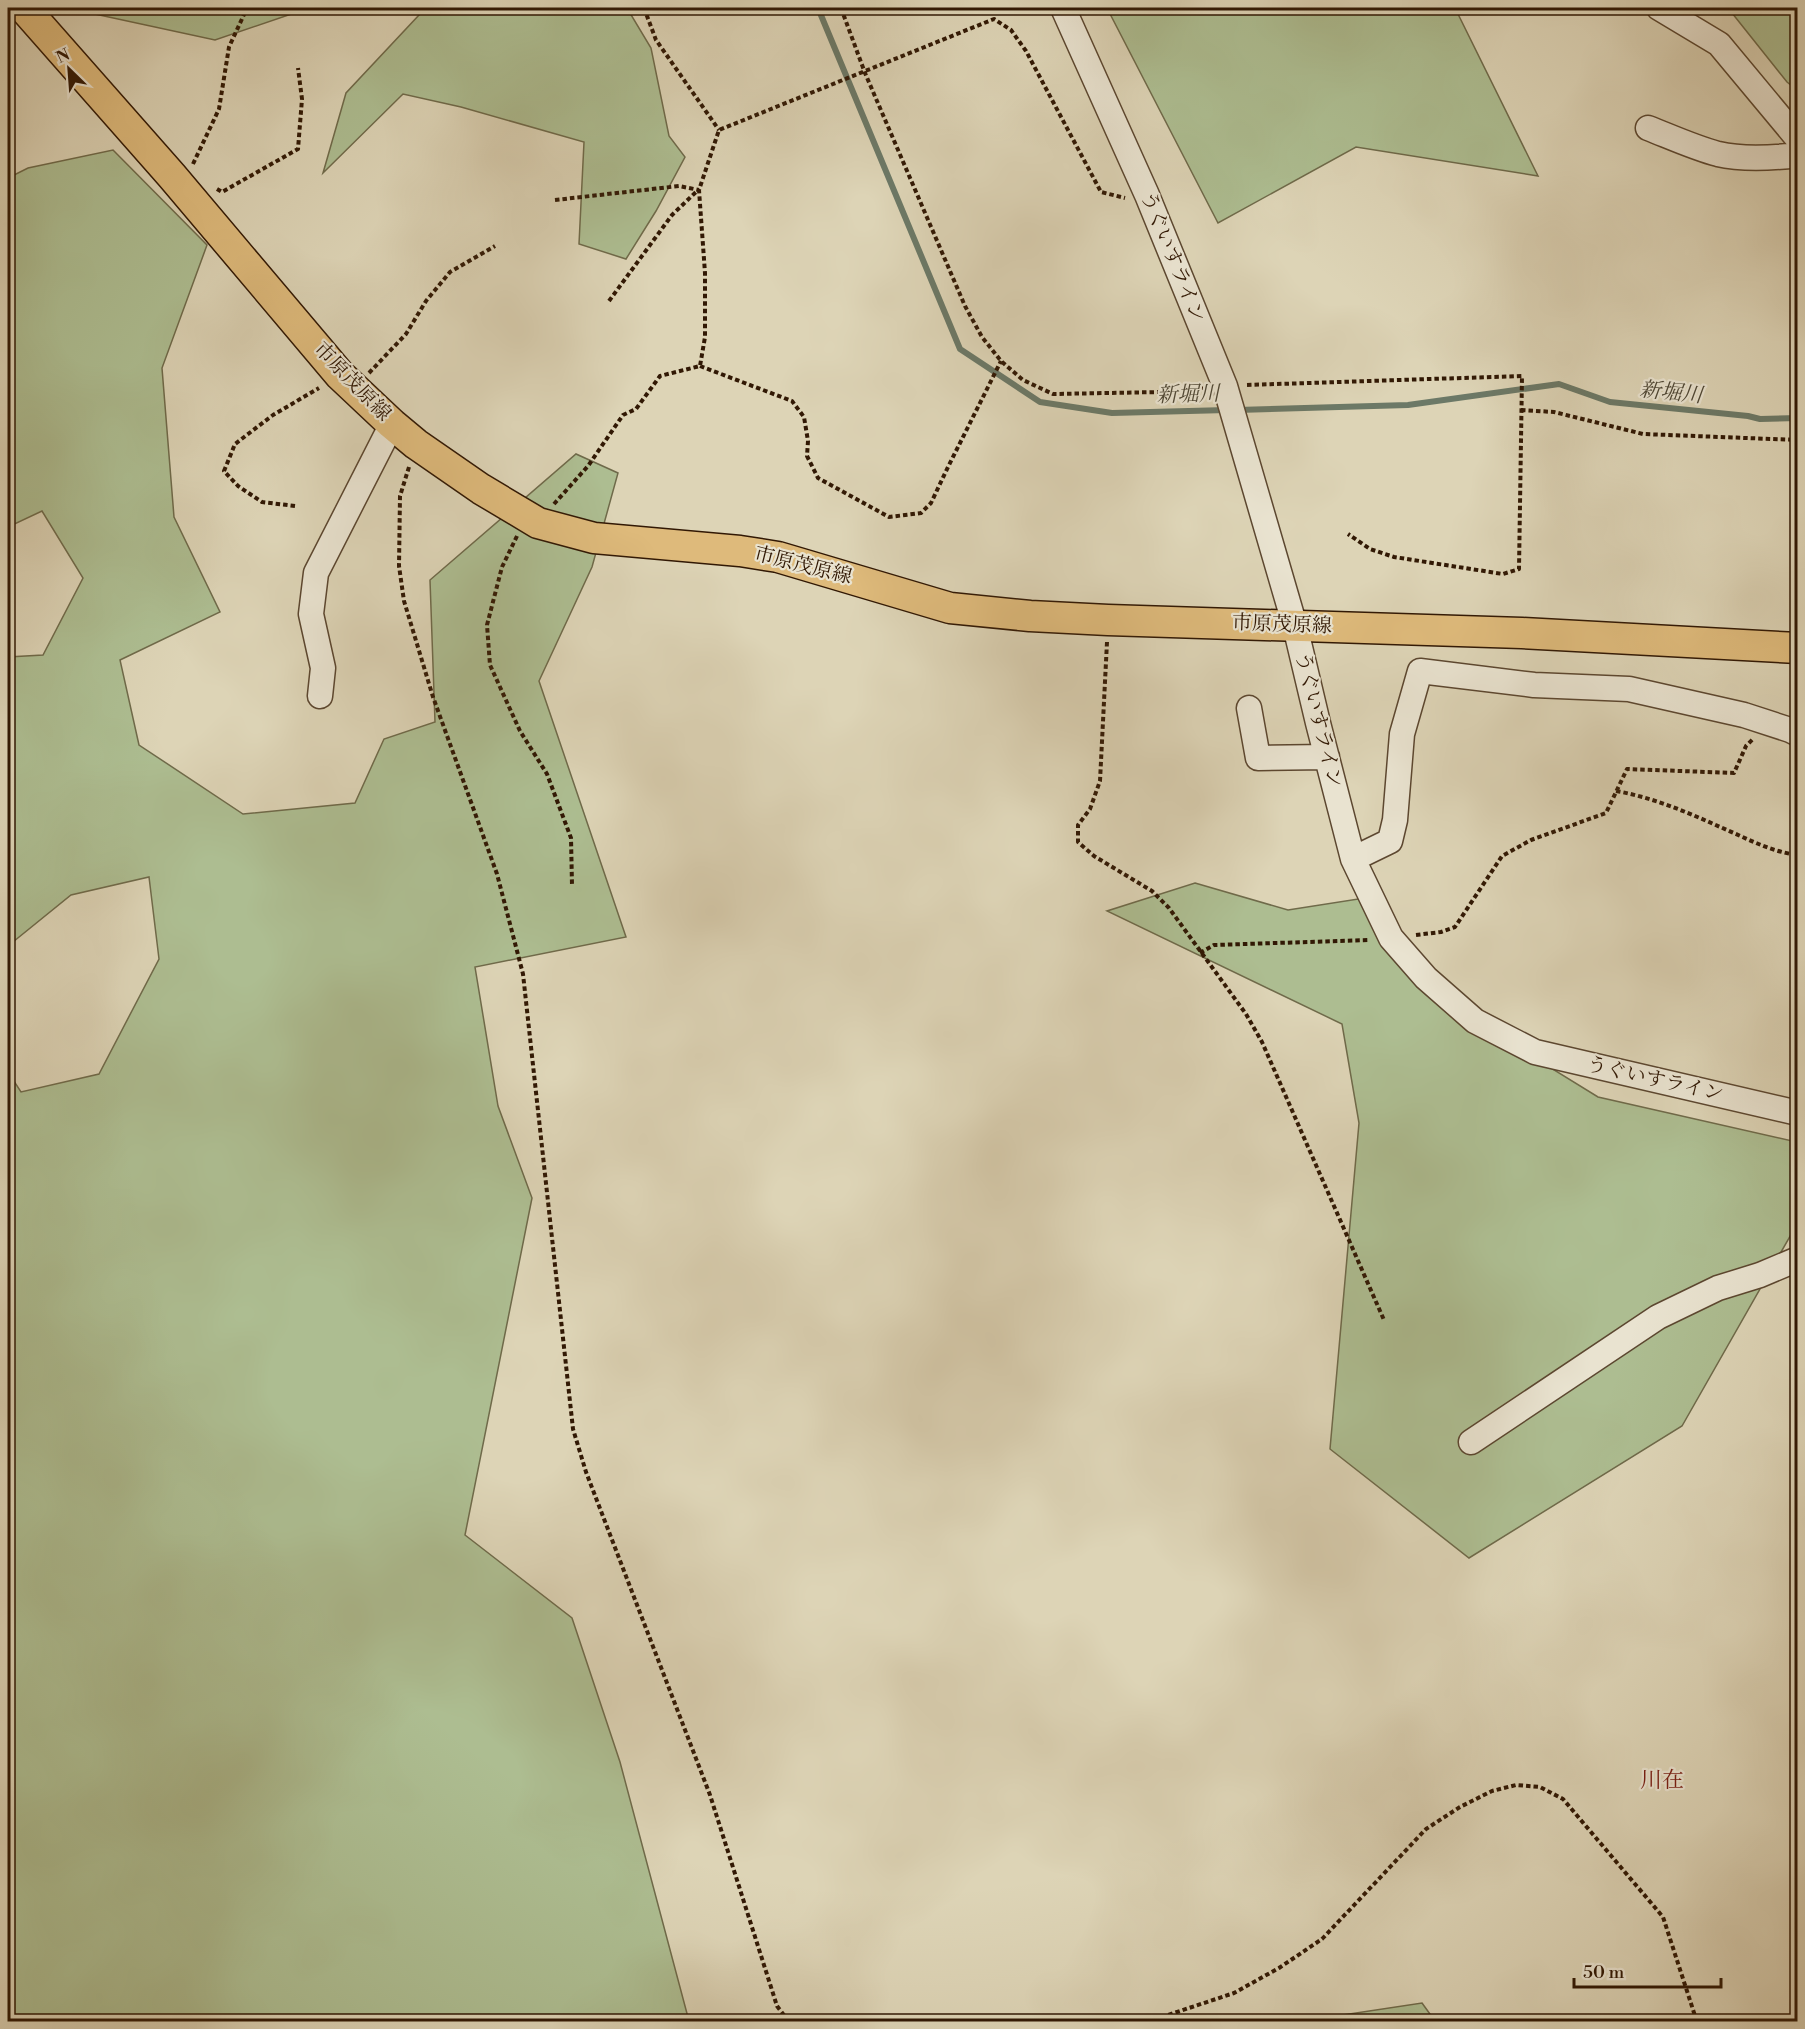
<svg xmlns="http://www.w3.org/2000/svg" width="1805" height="2029" font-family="'Libre Bodoni','Noto Serif JP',serif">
	<rect width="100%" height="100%" fill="#ddd4b6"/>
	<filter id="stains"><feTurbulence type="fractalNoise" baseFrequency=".00333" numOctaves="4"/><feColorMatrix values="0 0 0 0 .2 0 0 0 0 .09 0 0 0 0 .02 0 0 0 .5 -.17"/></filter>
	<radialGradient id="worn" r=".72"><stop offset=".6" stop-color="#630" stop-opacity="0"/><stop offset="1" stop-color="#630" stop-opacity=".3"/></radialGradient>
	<!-- green -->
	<path fill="#adbd91" stroke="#6f6a4a" stroke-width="1.5" d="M 67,8 L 309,8 L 215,40 Z
		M 417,8 L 627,8 L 651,48 L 669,136 L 685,157 L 656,211 L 626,259 L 579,244 L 584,142 L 461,107 L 403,94 L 323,173 L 346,93 L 419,15 Z
		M 1107,8 L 1455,8 L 1538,176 L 1356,147 L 1218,223 Z
		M 1728,8 L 1797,8 L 1797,90 L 1787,82 Z
		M 113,150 L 207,245 L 162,368 L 174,517 L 220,612 L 120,660 L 139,745 L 243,814 L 355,803 L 384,739 L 435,722 L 430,580 L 576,454 L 618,473 L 592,567 L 539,681 L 626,937 L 475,967 L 498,1106 L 532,1198 L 465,1535 L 572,1618 L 620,1762 L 689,2021 L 8,2021 L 8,1072 L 21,1092 L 99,1074 L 159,959 L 149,877 L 71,895 L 8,946 L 8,657 L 43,655 L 83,578 L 42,511 L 10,526 L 8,529 L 8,178 L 28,168 Z
		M 1195,883 L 1288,910 L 1371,897 L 1475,1021 L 1598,1097 L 1797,1142 L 1797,1224 L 1682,1426 L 1469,1558 L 1330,1449 L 1359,1123 L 1342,1024 L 1107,911 Z
		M 1422,2003 L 1435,2021 L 1303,2021 Z"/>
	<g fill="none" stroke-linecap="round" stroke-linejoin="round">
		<!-- stream -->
		<path stroke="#6c7967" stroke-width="6" d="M 818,8 L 960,349 L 1040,402 L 1112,413 L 1227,410
			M 1237,410 L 1408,405 L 1559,384 L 1610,402 L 1748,416 L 1760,419 L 1798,418"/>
		<defs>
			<path id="minor" d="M 1063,8 L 1147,195 L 1225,386 L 1295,626 L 1318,723 L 1353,859 L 1391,938 L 1426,978 L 1475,1021 L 1535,1052 L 1798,1113
				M 1659,8 L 1719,44 L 1798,139
				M 1648,128 C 1671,137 1695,148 1718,154 C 1744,160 1772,158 1798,155
				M 320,696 L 323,668 L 311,614 L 316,573 L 392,424
				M 1249,708 L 1258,758 L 1327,757
				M 1353,859 L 1390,841 L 1395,820 L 1402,734 L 1420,671 L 1534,685 L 1629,689 L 1744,715 L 1790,730 L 1798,734
				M 1471,1442 L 1658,1317 L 1718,1288 L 1760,1275 L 1798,1259"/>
			<path id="major" d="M 24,8 L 172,176 L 340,375 L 392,424 L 416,444 L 481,489 L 538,523 L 594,538 L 740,551 L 778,557 L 950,608 L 1030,616 L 1108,620 L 1522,633 L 1798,648"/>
		</defs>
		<!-- minor casing -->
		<use href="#minor" stroke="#5c4730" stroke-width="27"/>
		<!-- major casing -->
		<use href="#major" stroke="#311804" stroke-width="33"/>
		<!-- path -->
		<path stroke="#311804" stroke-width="4" stroke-dasharray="4.5 3" stroke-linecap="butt" d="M 644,8 L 656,40 L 719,130
			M 841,8 L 865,73 L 965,306 L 982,337 L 1001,361 L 1023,380 L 1053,394 L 1162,392 L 1203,388
			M 193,164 L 219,109 L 229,47 L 247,8
			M 217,189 L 222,192 L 298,149 L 302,99 L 298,68
			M 555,200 L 679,186 L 699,190
			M 609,301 L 672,215 L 698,190
			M 700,366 L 792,401 L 804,417 L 808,441 L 807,456 L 818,478 L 889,517 L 921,513 L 931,503 L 948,467 L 1001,361
			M 369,373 L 406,334 L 426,301 L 450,272 L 495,246
			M 1247,385 L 1522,376 L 1519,569 L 1503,574 L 1394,557 L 1370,549 L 1348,534
			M 1521,410 L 1554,412 L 1643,434 L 1798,440
			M 409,467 L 400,496 L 399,566 L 404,601 L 433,697 L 497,874 L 523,974 L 573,1429 L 586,1472 L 710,1795 L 777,2006 L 789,2022
			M 554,504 L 588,466 L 623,415 L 636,409 L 660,376 L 700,366 L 705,337 L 705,273 L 699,190 L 719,130 L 994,19 L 1011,30 L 1026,51 L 1101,192 L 1125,198
			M 295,506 L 262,502 L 238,486 L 224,471 L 235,444 L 273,415 L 319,388
			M 517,536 L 502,567 L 487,625 L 490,665 L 520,731 L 547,774 L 571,838 L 572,885
			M 1107,642 L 1100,781 L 1090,809 L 1078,825 L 1078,842 L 1094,856 L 1152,891 L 1169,908 L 1246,1014 L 1262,1042 L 1384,1320
			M 1616,791 C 1656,798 1691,814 1727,830 C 1750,840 1772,852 1798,855
			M 1416,935 L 1441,932 L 1455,927 L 1502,856 L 1531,840 L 1606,813 L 1627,769 L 1734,773 L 1746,746 L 1754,738
			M 1200,953 L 1214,945 L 1370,940
			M 1147,2022 L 1234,1993 L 1279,1968 L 1322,1939 L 1426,1829 L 1460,1807 L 1492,1791 L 1516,1785 L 1540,1787 L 1563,1799 L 1663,1917 L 1697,2022"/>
		<!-- minor -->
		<use href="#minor" stroke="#e9e3d0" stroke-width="24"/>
		<!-- major -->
		<use href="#major" stroke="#deba7b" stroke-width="30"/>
	</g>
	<g text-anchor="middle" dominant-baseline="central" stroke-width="4.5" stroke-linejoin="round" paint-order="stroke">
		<!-- street labels -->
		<g font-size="20" fill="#311804" stroke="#e9e3d0">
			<text transform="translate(1172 257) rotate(68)">うぐいすライン</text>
			<text transform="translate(352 382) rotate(46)">市原茂原線</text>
			<text transform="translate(803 566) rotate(14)">市原茂原線</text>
			<text transform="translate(1282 625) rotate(2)">市原茂原線</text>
			<text transform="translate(1318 720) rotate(76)">うぐいすライン</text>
			<text transform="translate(1655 1080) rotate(13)">うぐいすライン</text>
		</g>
		<!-- water labels -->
		<g font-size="21" font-style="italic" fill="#4f4836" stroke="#e9e3d0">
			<text transform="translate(1671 393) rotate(6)">新堀川</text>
			<text transform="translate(1188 395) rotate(-2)">新堀川</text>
		</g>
		<!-- quarter labels -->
		<g font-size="22" fill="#7a1f14" stroke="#e9e3d0">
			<text x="1662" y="1780">川在</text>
		</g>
	</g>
	<!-- margin -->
	<rect width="1805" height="2029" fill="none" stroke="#ddd4b6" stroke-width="30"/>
	<rect x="9" y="9" width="1787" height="2011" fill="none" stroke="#311804" stroke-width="3"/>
	<rect x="15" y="15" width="1775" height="1999" fill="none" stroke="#311804" stroke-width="1.5"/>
	<!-- north arrow -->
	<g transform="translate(69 69) rotate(335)" stroke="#e9e3d0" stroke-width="4.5" paint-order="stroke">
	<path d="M0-4.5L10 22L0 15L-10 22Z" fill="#311804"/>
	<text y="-9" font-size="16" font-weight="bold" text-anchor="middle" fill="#311804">N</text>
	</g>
	<!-- scale -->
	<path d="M1574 1978v9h147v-9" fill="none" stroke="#311804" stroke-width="3"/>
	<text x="1583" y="1978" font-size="18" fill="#311804" stroke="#e9e3d0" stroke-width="4.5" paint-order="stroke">50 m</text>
	<rect width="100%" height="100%" filter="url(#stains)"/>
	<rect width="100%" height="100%" fill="url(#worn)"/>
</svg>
